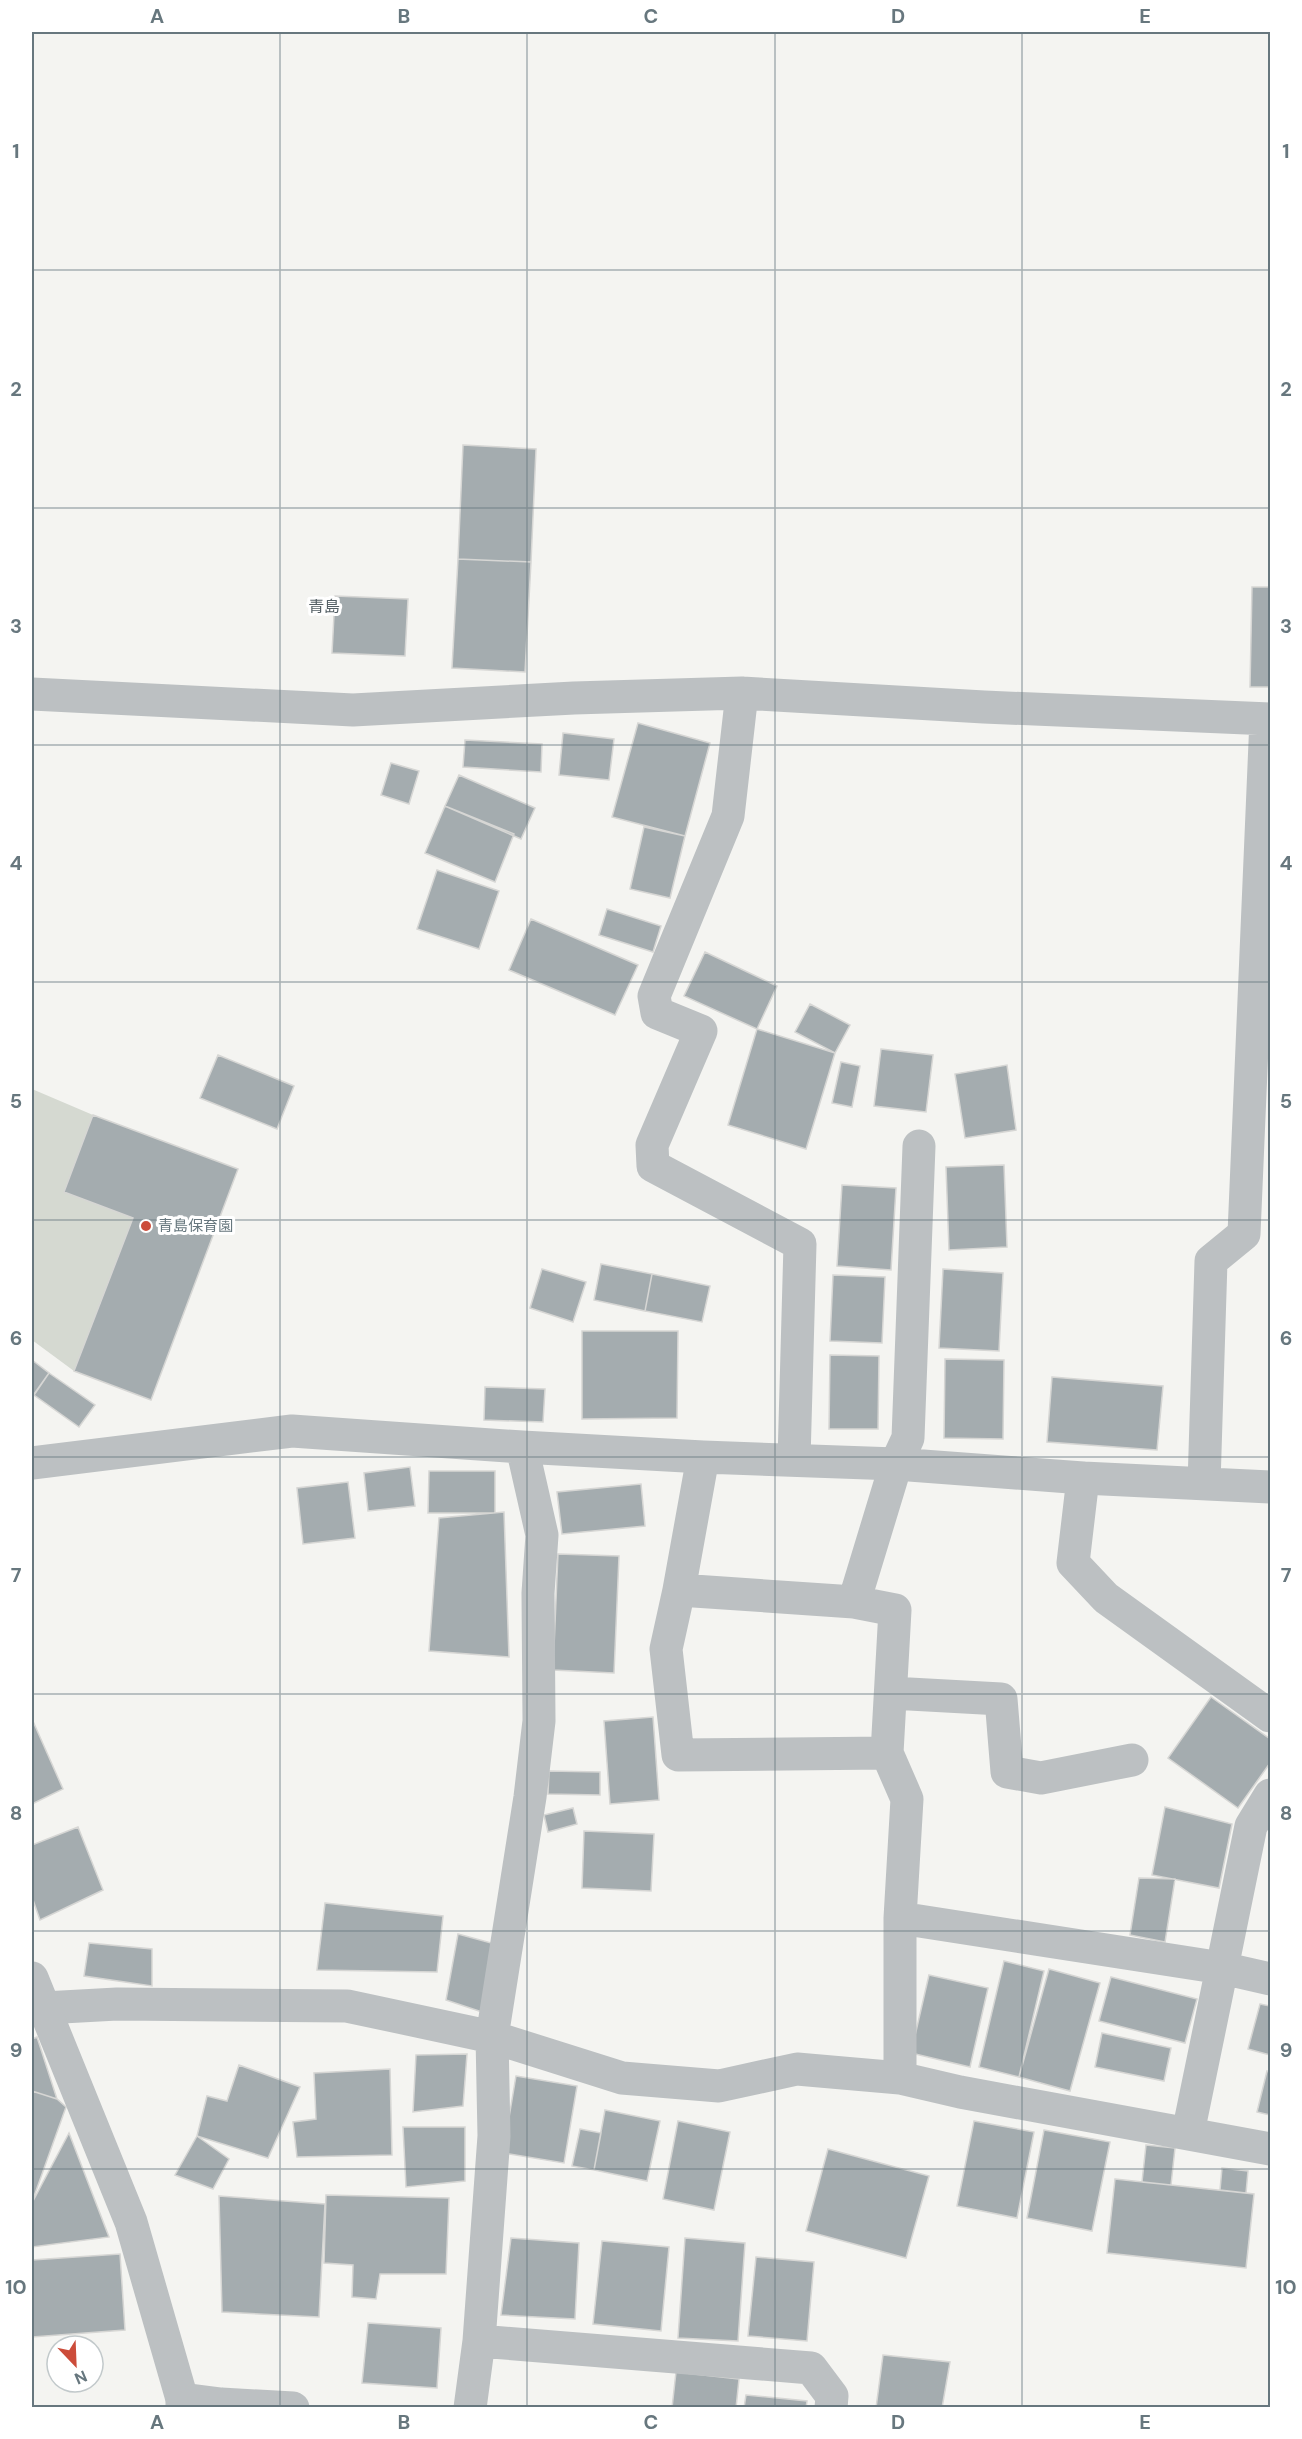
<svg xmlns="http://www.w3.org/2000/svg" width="1302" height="2439" font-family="'DM Sans','Noto Sans JP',sans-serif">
	<rect width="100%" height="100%" fill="#f4f4f1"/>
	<!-- green -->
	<path fill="#d5d9d1" d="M 32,1089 L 93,1115 L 64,1192 L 133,1218 L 74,1371 L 32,1340 Z"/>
	<!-- building -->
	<path fill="#a4acaf" stroke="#d6d6d4" stroke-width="1.5" d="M 463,445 L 536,449 L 531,562 L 458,559 Z
		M 458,559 L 531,562 L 525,672 L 452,668 Z
		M 1252,587 L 1270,587 L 1270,687 L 1250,687 Z
		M 335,596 L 408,599 L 405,656 L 332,653 Z
		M 638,723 L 710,743 L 685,836 L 612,817 Z
		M 563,733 L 614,739 L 609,780 L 559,775 Z
		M 465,740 L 542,744 L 541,772 L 463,767 Z
		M 391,763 L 419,771 L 409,804 L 381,795 Z
		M 459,775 L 535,808 L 521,839 L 445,806 Z
		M 445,806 L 514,834 L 495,882 L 425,853 Z
		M 644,827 L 685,836 L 670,898 L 630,889 Z
		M 437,870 L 499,891 L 479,949 L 417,929 Z
		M 607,909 L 661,926 L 653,952 L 599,935 Z
		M 531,919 L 638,965 L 615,1015 L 509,970 Z
		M 705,952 L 777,986 L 757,1029 L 684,996 Z
		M 810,1004 L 850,1025 L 835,1053 L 795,1032 Z
		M 757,1029 L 835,1053 L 806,1149 L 728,1125 Z
		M 881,1049 L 933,1055 L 926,1112 L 874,1106 Z
		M 218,1055 L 294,1086 L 277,1129 L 200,1098 Z
		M 841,1062 L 860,1066 L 852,1107 L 832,1103 Z
		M 1007,1065 L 1016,1130 L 965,1138 L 955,1074 Z
		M 93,1115 L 238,1169 L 151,1400 L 74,1371 L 133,1218 L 64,1192 Z
		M 1004,1165 L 1007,1247 L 949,1250 L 946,1167 Z
		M 842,1185 L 896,1188 L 891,1270 L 837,1266 Z
		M 601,1264 L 652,1274 L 645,1311 L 594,1300 Z
		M 542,1269 L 586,1282 L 573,1322 L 530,1308 Z
		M 943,1269 L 1003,1273 L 999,1351 L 939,1348 Z
		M 652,1274 L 710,1286 L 702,1322 L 645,1311 Z
		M 833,1275 L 885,1277 L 882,1343 L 830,1341 Z
		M 582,1331 L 678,1331 L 677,1418 L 582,1419 Z
		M 830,1355 L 879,1356 L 878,1429 L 829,1429 Z
		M 945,1359 L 1004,1360 L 1003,1439 L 944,1438 Z
		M 32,1360 L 49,1373 L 32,1397 Z
		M 49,1373 L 95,1405 L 79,1427 L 34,1395 Z
		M 1052,1377 L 1163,1386 L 1157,1450 L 1047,1442 Z
		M 485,1387 L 545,1389 L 543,1422 L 484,1420 Z
		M 410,1467 L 415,1506 L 368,1511 L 364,1473 Z
		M 429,1471 L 495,1471 L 495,1513 L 428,1513 Z
		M 348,1482 L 355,1538 L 303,1544 L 297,1488 Z
		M 641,1484 L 645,1526 L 562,1534 L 557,1492 Z
		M 504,1512 L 509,1657 L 429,1651 L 439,1518 Z
		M 558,1554 L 619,1556 L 614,1673 L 553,1670 Z
		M 1211,1697 L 1270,1739 L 1270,1763 L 1238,1808 L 1168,1758 Z
		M 653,1717 L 659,1800 L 610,1804 L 604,1721 Z
		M 32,1719 L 63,1789 L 32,1804 Z
		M 549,1771 L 600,1772 L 600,1795 L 548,1794 Z
		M 1165,1807 L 1232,1824 L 1219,1888 L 1152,1875 Z
		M 573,1808 L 577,1824 L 548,1832 L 544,1815 Z
		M 78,1827 L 103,1890 L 40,1920 L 32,1897 L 32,1845 Z
		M 584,1831 L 654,1834 L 651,1891 L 582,1888 Z
		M 1139,1878 L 1175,1879 L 1165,1942 L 1130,1935 Z
		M 325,1903 L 443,1916 L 437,1972 L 317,1970 Z
		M 458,1934 L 495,1944 L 482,2012 L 446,2000 Z
		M 89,1943 L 152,1949 L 152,1986 L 84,1976 Z
		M 1004,1961 L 1044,1971 L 1019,2077 L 979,2067 Z
		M 1049,1969 L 1100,1983 L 1070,2091 L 1019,2077 Z
		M 929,1975 L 988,1988 L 970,2067 L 911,2053 Z
		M 1111,1977 L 1197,1999 L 1185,2043 L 1099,2021 Z
		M 1260,2004 L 1270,2006 L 1270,2055 L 1248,2049 Z
		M 1102,2033 L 1171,2048 L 1164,2081 L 1095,2067 Z
		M 37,2037 L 57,2099 L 32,2091 L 32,2039 Z
		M 467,2054 L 463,2106 L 413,2112 L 416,2055 Z
		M 239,2065 L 300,2087 L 268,2158 L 197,2136 L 207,2096 L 227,2101 Z
		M 390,2069 L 392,2155 L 297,2157 L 293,2122 L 316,2119 L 314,2073 Z
		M 1267,2071 L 1270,2072 L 1270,2115 L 1257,2112 Z
		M 516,2076 L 577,2086 L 564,2163 L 503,2153 Z
		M 32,2091 L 57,2099 L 66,2107 L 32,2202 Z
		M 605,2110 L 660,2121 L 647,2181 L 594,2170 Z
		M 678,2121 L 730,2132 L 714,2210 L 663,2199 Z
		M 974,2121 L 1034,2132 L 1017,2218 L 957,2206 Z
		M 403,2127 L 465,2127 L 465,2181 L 406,2187 Z
		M 580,2129 L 601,2133 L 594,2170 L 572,2166 Z
		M 1044,2130 L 1110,2142 L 1092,2231 L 1027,2218 Z
		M 69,2133 L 109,2237 L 32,2247 L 32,2203 Z
		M 197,2136 L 229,2159 L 213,2189 L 175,2175 Z
		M 1146,2145 L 1175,2148 L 1171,2185 L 1142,2182 Z
		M 828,2149 L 929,2176 L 906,2258 L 806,2231 Z
		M 1222,2168 L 1248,2171 L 1246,2193 L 1220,2190 Z
		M 1115,2179 L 1254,2194 L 1246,2268 L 1107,2253 Z
		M 326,2195 L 449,2198 L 446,2274 L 380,2274 L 376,2299 L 352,2297 L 353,2265 L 324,2263 Z
		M 219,2196 L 325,2204 L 319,2317 L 222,2312 Z
		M 511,2238 L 579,2243 L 575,2319 L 501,2315 Z
		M 685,2238 L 745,2243 L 738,2341 L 678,2338 Z
		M 602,2241 L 669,2247 L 661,2331 L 593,2324 Z
		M 120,2254 L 125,2330 L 32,2337 L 32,2260 Z
		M 756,2257 L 814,2262 L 807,2341 L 748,2336 Z
		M 368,2323 L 441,2328 L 437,2388 L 362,2383 Z
		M 883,2355 L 950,2362 L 942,2408 L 876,2408 Z
		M 676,2372 L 739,2379 L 736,2408 L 672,2408 Z
		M 746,2395 L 807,2401 L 806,2408 L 744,2408 Z"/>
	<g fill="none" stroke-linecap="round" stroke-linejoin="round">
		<!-- minor -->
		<path stroke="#bcc0c2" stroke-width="33" d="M 742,693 L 728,816 L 654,996 L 657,1013 L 701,1031 L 652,1145 L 653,1166 L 800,1244 L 794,1460
			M 32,694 L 353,710 L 574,698 L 742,693 L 984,707 L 1270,719
			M 703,1457 L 679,1590 L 854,1602 L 896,1464 L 908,1438 L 919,1146
			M 32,1463 L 292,1431 L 522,1447 L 703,1457 L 896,1464 L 1083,1478 L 1270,1487
			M 1083,1478 L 1073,1563 L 1106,1598 L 1270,1716
			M 1204,1484 L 1211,1261 L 1244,1234 L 1266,719
			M 679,1590 L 666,1649 L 678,1755 L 887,1753
			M 854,1602 L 895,1610 L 887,1753 L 907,1799 L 900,1918 L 900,2078
			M 891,1693 L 1001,1699 L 1007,1772 L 1041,1778 L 1132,1760
			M 1270,1795 L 1251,1826 L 1222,1968 L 1270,1979
			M 900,1918 L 1222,1968 L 1188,2133
			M 44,2008 L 117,2004 L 347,2006 L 492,2037 L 622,2078 L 719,2086 L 797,2069 L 900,2078 L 960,2092 L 1270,2149
			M 479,2341 L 811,2368 L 832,2396 L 831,2408
			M 182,2399 L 221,2404 L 293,2408
			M 470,2408 L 479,2341 L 494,2136 L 492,2037 L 530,1797 L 539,1721 L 538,1593 L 542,1535 L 522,1447"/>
		<!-- tertiary -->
		<path stroke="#bcc0c2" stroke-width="33" d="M 32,1978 L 131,2222 L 182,2399 L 182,2408"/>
	</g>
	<!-- grid -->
	<path fill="none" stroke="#67777e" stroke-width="1.5" stroke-opacity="0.55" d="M 280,32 L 280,2408M 527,32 L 527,2408M 775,32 L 775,2408M 1022,32 L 1022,2408M 32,270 L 1270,270M 32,508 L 1270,508M 32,745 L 1270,745M 32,982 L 1270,982M 32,1220 L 1270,1220M 32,1457 L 1270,1457M 32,1694 L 1270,1694M 32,1931 L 1270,1931M 32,2169 L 1270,2169"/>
	<!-- markers -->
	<circle fill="#cc4c3a" stroke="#fff" stroke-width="2" cx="146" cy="1226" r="6"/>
	<g text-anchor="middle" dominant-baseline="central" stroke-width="6" stroke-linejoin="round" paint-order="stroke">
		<!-- poi labels -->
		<g font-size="15" fill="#67777e" stroke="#fff" text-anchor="start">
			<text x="158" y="1226">青島保育園</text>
		</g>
		<!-- neighbourhood labels -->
		<g font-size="16" fill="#545f65" stroke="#fff">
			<text x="324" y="606">青島</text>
		</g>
	</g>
	<!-- border -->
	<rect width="1302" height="2439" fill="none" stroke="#ffffff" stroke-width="66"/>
	<!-- north arrow -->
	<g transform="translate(75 2364) rotate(157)"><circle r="28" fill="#ffffff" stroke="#c2c9cb" stroke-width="1.5"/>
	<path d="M0-4.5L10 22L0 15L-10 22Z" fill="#cc4c3a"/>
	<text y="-9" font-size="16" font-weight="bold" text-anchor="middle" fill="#67777e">N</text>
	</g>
	<rect x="33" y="33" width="1236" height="2373" fill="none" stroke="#67777e" stroke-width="2"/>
	<g font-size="20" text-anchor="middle" font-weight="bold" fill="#67777e">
		<text x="157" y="23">A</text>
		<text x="404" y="23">B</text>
		<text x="651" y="23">C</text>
		<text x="898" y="23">D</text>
		<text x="1145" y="23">E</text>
		<text x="16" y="158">1</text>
		<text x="1286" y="158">1</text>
		<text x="16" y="396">2</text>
		<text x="1286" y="396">2</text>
		<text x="16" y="633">3</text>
		<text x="1286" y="633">3</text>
		<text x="16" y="870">4</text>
		<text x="1286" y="870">4</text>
		<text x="16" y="1108">5</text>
		<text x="1286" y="1108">5</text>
		<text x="16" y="1345">6</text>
		<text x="1286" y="1345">6</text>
		<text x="16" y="1582">7</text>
		<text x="1286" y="1582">7</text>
		<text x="16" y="1820">8</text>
		<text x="1286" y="1820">8</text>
		<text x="16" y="2057">9</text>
		<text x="1286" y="2057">9</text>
		<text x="16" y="2294">10</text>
		<text x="1286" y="2294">10</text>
		<text x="157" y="2429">A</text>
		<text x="404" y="2429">B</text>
		<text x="651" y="2429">C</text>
		<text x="898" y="2429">D</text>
		<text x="1145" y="2429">E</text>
	</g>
</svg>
